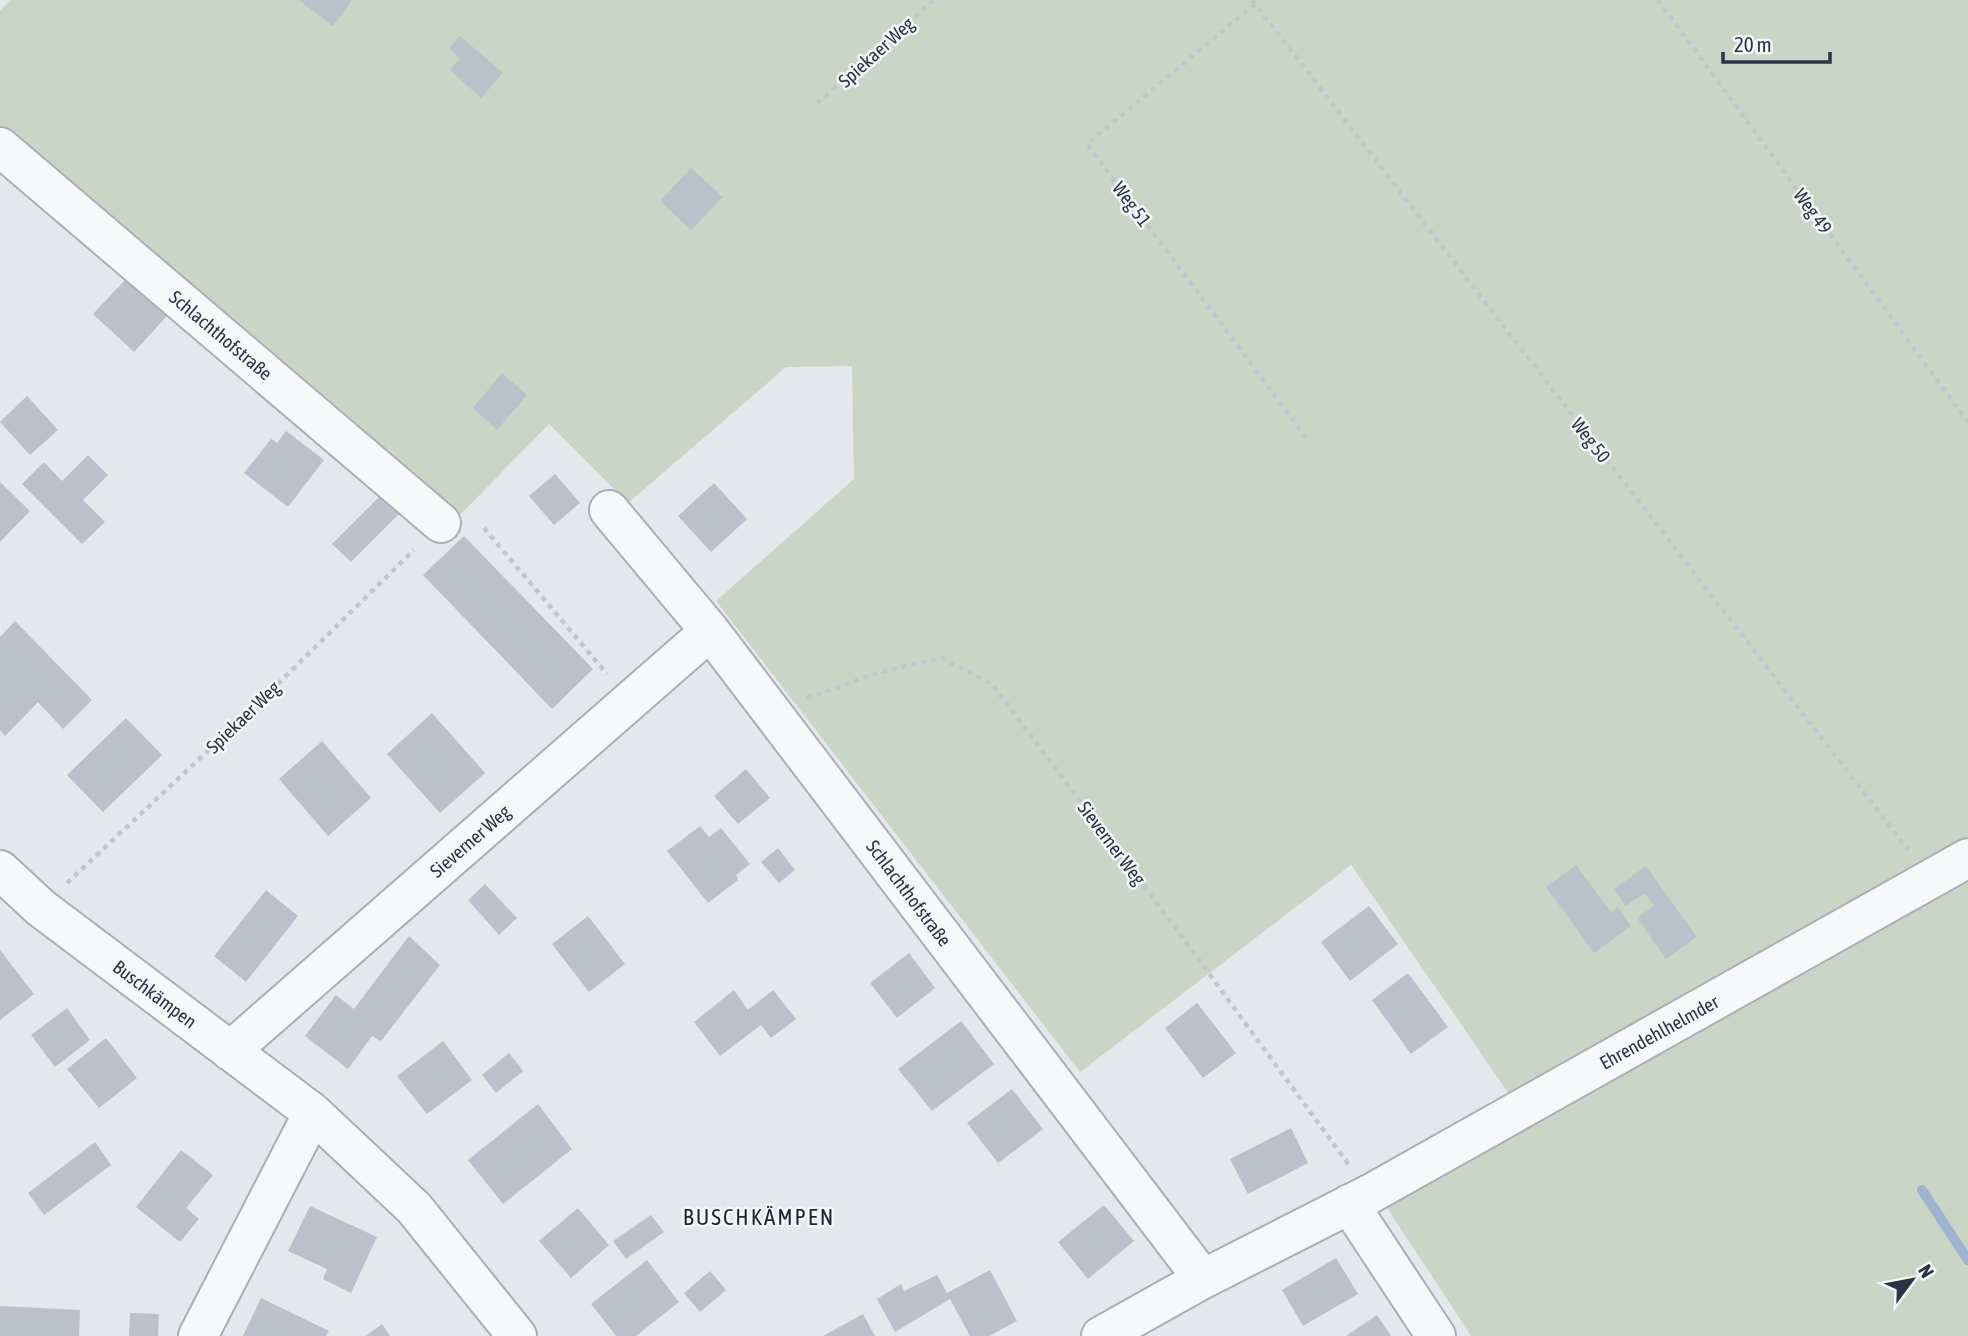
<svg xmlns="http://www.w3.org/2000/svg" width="1968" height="1336" font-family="'Asap Condensed',sans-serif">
	<rect width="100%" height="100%" fill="#e4e7ec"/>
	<!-- green -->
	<path fill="#c9d6c5" d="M 10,0 L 1968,0 L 1968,1336 L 1471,1336 L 1367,1177 L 1514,1101 L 1351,865 L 1080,1072 L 716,601 L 854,479 L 852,366 L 786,367 L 628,503 L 549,424 L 454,521 L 0,126 L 0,11 Z"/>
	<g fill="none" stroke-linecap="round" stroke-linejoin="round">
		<!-- stream -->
		<path stroke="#9fb4cc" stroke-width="10" d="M 1922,1190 L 1968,1260"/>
	</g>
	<!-- building -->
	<path fill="#bbc0ca" d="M 299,0 L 352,0 L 333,26 Z
		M 460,36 L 503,73 L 481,98 L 450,70 L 460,58 L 449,48 Z
		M 691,168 L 723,197 L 691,230 L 660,201 Z
		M 126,279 L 167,316 L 134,352 L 93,314 Z
		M 502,373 L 527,395 L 497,430 L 473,408 Z
		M 27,396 L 58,430 L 30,455 L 0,422 Z
		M 286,431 L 324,460 L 288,507 L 244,473 L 271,439 L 277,443 Z
		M 88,455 L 108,475 L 83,500 L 105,522 L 82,544 L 22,484 L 44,462 L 62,481 Z
		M 555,474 L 580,503 L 554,525 L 529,496 Z
		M 0,482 L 30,511 L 0,542 Z
		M 714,483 L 747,519 L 711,552 L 678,516 Z
		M 380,496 L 399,514 L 351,562 L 332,544 Z
		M 464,536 L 593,669 L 552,709 L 423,575 Z
		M 15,621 L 92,700 L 63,729 L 38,702 L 5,736 L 0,730 L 0,637 Z
		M 432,713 L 485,773 L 440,813 L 387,754 Z
		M 126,718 L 162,755 L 103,812 L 67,775 Z
		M 322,741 L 371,798 L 328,836 L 279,779 Z
		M 746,769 L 770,798 L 738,824 L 714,796 Z
		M 700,826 L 709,837 L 721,828 L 750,864 L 736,875 L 738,880 L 708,903 L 667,851 Z
		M 778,848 L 795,870 L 779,883 L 761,862 Z
		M 1576,865 L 1611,912 L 1618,907 L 1631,926 L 1594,953 L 1546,887 Z
		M 1646,866 L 1697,937 L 1666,959 L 1637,918 L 1654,906 L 1645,893 L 1626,906 L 1614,889 Z
		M 485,884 L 517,918 L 499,935 L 468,900 Z
		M 266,890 L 298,916 L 246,982 L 214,956 Z
		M 1369,906 L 1398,944 L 1350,981 L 1321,942 Z
		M 588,916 L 625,964 L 589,992 L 552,944 Z
		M 409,936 L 440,965 L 381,1041 L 372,1036 L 348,1069 L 305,1036 L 336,995 L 354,1009 Z
		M 0,950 L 34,994 L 0,1020 Z
		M 909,953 L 935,988 L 897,1018 L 870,983 Z
		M 1408,973 L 1448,1027 L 1411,1054 L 1372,1000 Z
		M 734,990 L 748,1010 L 773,990 L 796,1019 L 771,1038 L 761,1025 L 720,1056 L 694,1022 Z
		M 1197,1003 L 1236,1053 L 1203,1078 L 1165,1028 Z
		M 67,1008 L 90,1040 L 55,1067 L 31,1035 Z
		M 961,1021 L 994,1064 L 932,1111 L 898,1069 Z
		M 106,1038 L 137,1078 L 99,1108 L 67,1069 Z
		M 443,1041 L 472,1080 L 427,1114 L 397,1076 Z
		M 509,1053 L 523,1071 L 496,1093 L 482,1075 Z
		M 1012,1089 L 1043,1129 L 998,1163 L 967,1123 Z
		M 538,1104 L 572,1149 L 503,1204 L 468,1160 Z
		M 1291,1128 L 1308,1163 L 1248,1194 L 1230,1159 Z
		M 95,1142 L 111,1165 L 44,1215 L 28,1193 Z
		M 181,1150 L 213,1175 L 186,1208 L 199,1219 L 180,1242 L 136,1207 Z
		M 1104,1205 L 1134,1241 L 1088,1279 L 1058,1242 Z
		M 310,1206 L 377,1237 L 351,1293 L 323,1279 L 327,1269 L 288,1251 Z
		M 578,1208 L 609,1245 L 571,1278 L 539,1241 Z
		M 651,1215 L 664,1232 L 626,1259 L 613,1241 Z
		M 1336,1258 L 1358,1294 L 1303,1326 L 1282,1290 Z
		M 647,1260 L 679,1302 L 636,1336 L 616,1336 L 591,1304 Z
		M 990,1270 L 1017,1321 L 989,1336 L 970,1336 L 950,1299 L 895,1332 L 877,1299 L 901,1284 L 904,1291 L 937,1275 L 947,1293 Z
		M 710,1271 L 726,1290 L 700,1312 L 684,1293 Z
		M 261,1298 L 329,1331 L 326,1336 L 243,1336 Z
		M 0,1306 L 80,1310 L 79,1336 L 0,1336 Z
		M 130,1313 L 159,1314 L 158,1336 L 129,1336 Z
		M 863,1314 L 875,1336 L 823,1336 Z
		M 1377,1315 L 1391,1336 L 1346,1336 Z
		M 382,1324 L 390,1336 L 366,1336 Z"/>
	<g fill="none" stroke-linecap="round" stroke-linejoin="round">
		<defs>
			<path id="minor" d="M 0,147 L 441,523
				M 609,510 L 710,631 L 1203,1279
				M 0,870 L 41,908 L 313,1113 L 414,1208 L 517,1336
				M 230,1051 L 710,631
				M 1349,1204 L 1436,1336
				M 198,1336 L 313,1113
				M 1101,1336 L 1203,1279 L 1370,1194 L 1968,858"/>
		</defs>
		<!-- minor casing -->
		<use href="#minor" stroke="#a9aeb7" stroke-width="42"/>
		<!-- path -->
		<path stroke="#c2c5cb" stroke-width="4.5" stroke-dasharray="5 5" stroke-linecap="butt" d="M 1252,0 L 1908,850
			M 1658,0 L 1968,422
			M 1255,4 L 1087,144 L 1307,439
			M 817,103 L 934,0
			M 484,528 L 607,674
			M 807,698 L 884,671 L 942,658 L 992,684 L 1183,938 L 1349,1165
			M 67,883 L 243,718 L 414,550"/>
		<!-- minor -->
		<use href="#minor" stroke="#f7f8fa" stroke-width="38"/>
	</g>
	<g text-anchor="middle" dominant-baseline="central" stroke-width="5" stroke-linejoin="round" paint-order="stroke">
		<!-- street labels -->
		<g font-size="19" fill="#2b3445" stroke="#f4f6f9">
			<text transform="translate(876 52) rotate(-42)">Spiekaer Weg</text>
			<text transform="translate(1132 204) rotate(53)">Weg 51</text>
			<text transform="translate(1813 211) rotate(54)">Weg 49</text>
			<text transform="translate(221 335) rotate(40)">Schlachthofstraße</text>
			<text transform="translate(1591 440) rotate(52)">Weg 50</text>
			<text transform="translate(243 717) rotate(-44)">Spiekaer Weg</text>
			<text transform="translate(470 841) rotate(-41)">Sieverner Weg</text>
			<text transform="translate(1112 843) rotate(53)">Sieverner Weg</text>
			<text transform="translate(909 893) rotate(53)">Schlachthofstraße</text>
			<text transform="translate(155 994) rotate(37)">Buschkämpen</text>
			<text transform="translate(1659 1032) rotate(-29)">Ehrendehlhelmder</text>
		</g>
		<!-- quarter labels -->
		<g font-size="23" letter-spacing="2" fill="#1d2536" stroke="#f4f6f9">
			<text x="759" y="1217">BUSCHKÄMPEN</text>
		</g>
	</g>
	<!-- north arrow -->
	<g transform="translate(1912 1280) rotate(58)" stroke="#f4f6f9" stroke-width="5" paint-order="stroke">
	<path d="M0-5L12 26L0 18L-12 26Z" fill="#2b3445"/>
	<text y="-10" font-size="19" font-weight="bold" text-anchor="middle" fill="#2b3445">N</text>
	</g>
	<!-- scale -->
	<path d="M1723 52v10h107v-10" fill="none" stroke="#2b3445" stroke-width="3.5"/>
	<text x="1734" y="52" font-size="21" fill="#2b3445" stroke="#f4f6f9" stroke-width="5" paint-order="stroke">20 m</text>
</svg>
